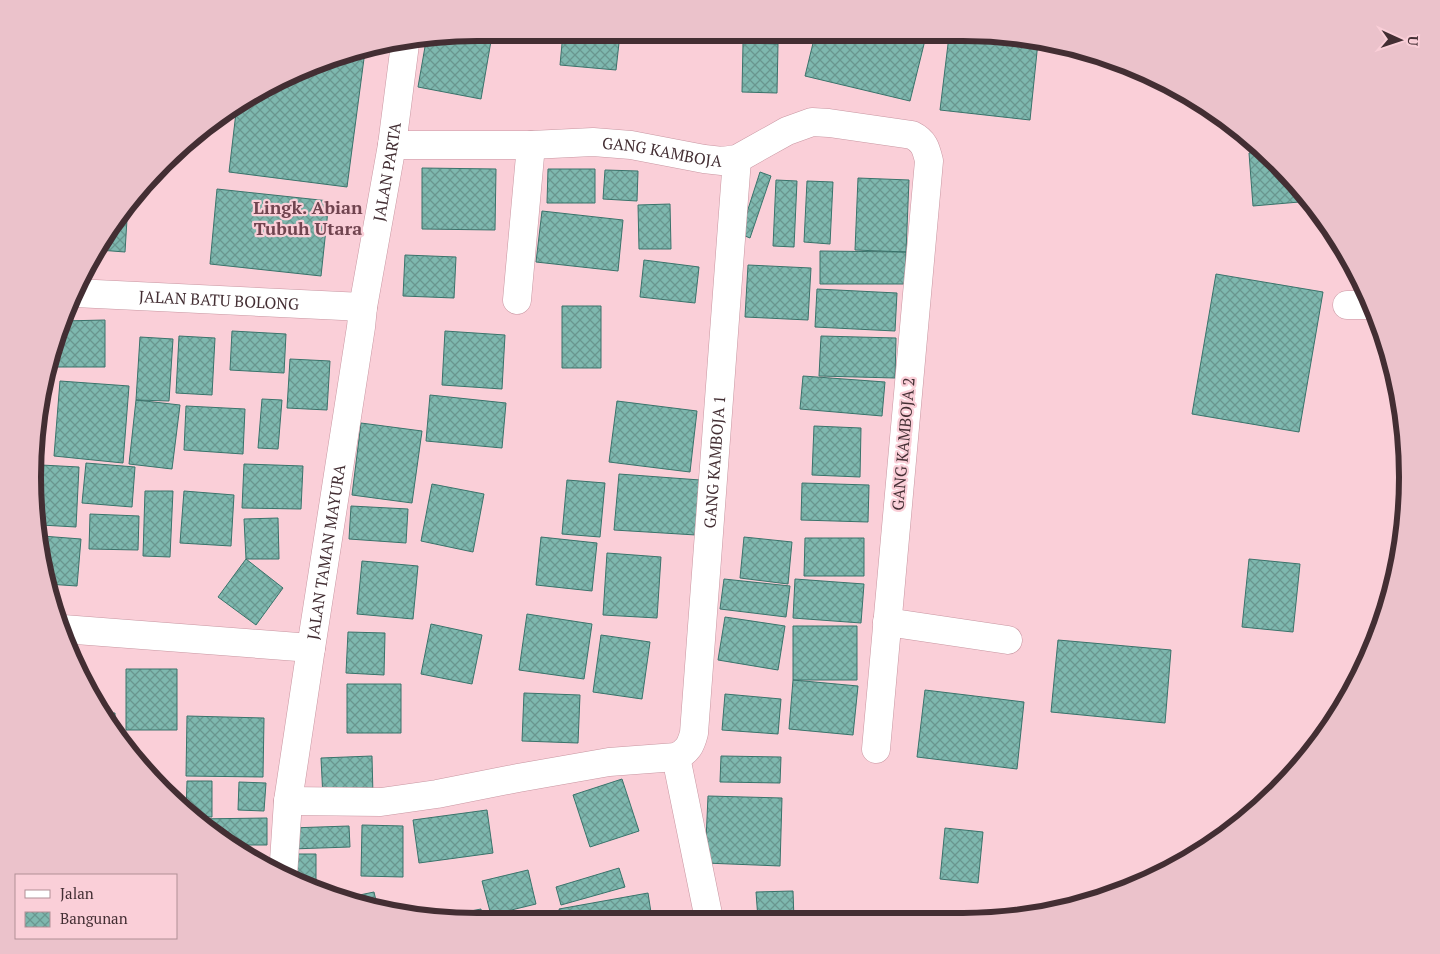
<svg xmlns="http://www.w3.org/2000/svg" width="1440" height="954" font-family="'PT Serif',serif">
	<defs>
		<pattern id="building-cross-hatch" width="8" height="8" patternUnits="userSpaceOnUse" patternTransform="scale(1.25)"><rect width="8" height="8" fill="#7eb8af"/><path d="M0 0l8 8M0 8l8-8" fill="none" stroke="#69968f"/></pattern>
	</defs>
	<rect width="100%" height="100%" fill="#facfd8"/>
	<!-- building -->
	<path fill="url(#building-cross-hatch)" stroke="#3a736b" d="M 509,33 L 548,33 L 548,38 Z
		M 563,33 L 620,34 L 616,70 L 560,65 Z
		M 460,35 L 491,41 L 481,99 L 418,87 L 426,41 Z
		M 815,35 L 926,36 L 910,101 L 805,76 Z
		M 949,36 L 1021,36 L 1038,42 L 1030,120 L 940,110 Z
		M 743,43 L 778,44 L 777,93 L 742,92 Z
		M 365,51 L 347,187 L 229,172 L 237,104 L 334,56 Z
		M 1264,151 L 1311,201 L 1253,206 L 1249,153 Z
		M 422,168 L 496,169 L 495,230 L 422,229 Z
		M 548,169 L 595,169 L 595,203 L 547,203 Z
		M 605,170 L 638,171 L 637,201 L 603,199 Z
		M 760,172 L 771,176 L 750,238 L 740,234 Z
		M 858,178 L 909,180 L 906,252 L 855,250 Z
		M 776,180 L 797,181 L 794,247 L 773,246 Z
		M 807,181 L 833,182 L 830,244 L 804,242 Z
		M 217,189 L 329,201 L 321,276 L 210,264 Z
		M 128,203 L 125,252 L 99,250 L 125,206 Z
		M 670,204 L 671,249 L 639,249 L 638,205 Z
		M 542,211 L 623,220 L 618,271 L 536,262 Z
		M 820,251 L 906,252 L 905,284 L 820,284 Z
		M 405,255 L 456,257 L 454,298 L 403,296 Z
		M 644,260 L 699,267 L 695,303 L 640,297 Z
		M 748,265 L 811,268 L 808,320 L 745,317 Z
		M 1216,274 L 1323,292 L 1299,432 L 1192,414 Z
		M 817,289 L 897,293 L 895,331 L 815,327 Z
		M 562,306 L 601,306 L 601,368 L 562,368 Z
		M 105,320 L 105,367 L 55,367 L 55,357 L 63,321 Z
		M 232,331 L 286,334 L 284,373 L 230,370 Z
		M 445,331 L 505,335 L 502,389 L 442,385 Z
		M 179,336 L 215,338 L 212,395 L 176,393 Z
		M 821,336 L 896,338 L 895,378 L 819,376 Z
		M 140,337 L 173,339 L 169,401 L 136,400 Z
		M 290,359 L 330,361 L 327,410 L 287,408 Z
		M 803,376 L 885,382 L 882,416 L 800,409 Z
		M 60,381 L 129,386 L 123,463 L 54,456 Z
		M 430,395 L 506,403 L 502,448 L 426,441 Z
		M 262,399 L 282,400 L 278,449 L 258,448 Z
		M 136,400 L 180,405 L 172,469 L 129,464 Z
		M 617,401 L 697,411 L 690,472 L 609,462 Z
		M 186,406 L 245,409 L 243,454 L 184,450 Z
		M 361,423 L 422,431 L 412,503 L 352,495 Z
		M 814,426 L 861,428 L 860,477 L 812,475 Z
		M 86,463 L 135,467 L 132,507 L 82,503 Z
		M 244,464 L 303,466 L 301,509 L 242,508 Z
		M 41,465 L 79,467 L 76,527 L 41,525 L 39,504 Z
		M 619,474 L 700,480 L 696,535 L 614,530 Z
		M 567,480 L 605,483 L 600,537 L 562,534 Z
		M 802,483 L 869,485 L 868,522 L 801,520 Z
		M 432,484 L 484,494 L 473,552 L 421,541 Z
		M 145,491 L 173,491 L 170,557 L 143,556 Z
		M 184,491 L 234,495 L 231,546 L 180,543 Z
		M 351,506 L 408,509 L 406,543 L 349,539 Z
		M 90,514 L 139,516 L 138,550 L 89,549 Z
		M 278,518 L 279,559 L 246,559 L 244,519 Z
		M 42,536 L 81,539 L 77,586 L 47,584 Z
		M 541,537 L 597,543 L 592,591 L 536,585 Z
		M 744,537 L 792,542 L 788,584 L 740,578 Z
		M 805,538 L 864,538 L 864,576 L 804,576 Z
		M 607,553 L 661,557 L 657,618 L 603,615 Z
		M 246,559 L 283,588 L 256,625 L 218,597 Z
		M 1249,559 L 1300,564 L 1293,632 L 1242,627 Z
		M 362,561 L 418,566 L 413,619 L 357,614 Z
		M 724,579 L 790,586 L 786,617 L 720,609 Z
		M 795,579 L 864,584 L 861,623 L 793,618 Z
		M 527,614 L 592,624 L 584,679 L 519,670 Z
		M 725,617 L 785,626 L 778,670 L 718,660 Z
		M 431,624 L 482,635 L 472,684 L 421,674 Z
		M 793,626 L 857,626 L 857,680 L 793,680 Z
		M 348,632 L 385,633 L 384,675 L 346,673 Z
		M 601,635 L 650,642 L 642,699 L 593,692 Z
		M 1058,640 L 1171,650 L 1165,723 L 1051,712 Z
		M 126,669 L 177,669 L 177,730 L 126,730 Z
		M 793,680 L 858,686 L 853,735 L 789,729 Z
		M 347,684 L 401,684 L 401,733 L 347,733 Z
		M 925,690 L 1024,702 L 1017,769 L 917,757 Z
		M 524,693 L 580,695 L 578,743 L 522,741 Z
		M 725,694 L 781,699 L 778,734 L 722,730 Z
		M 103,713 L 115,713 L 115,727 Z
		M 187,716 L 264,718 L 263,777 L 186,776 Z
		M 372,756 L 373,796 L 323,798 L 321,758 Z
		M 721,756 L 781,757 L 780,783 L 720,782 Z
		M 622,779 L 639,831 L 590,847 L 573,795 Z
		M 187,781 L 212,781 L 212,817 L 192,816 L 186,813 Z
		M 239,782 L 266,783 L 264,811 L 238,810 Z
		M 708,796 L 782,798 L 780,866 L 705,863 Z
		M 487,810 L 493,853 L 419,863 L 413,820 Z
		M 267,818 L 267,845 L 235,845 L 196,819 Z
		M 362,825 L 403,826 L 403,877 L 361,876 Z
		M 349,826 L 350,847 L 291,849 L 290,828 Z
		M 945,828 L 983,832 L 978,883 L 940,879 Z
		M 285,854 L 316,854 L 316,886 L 285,877 Z
		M 619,868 L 625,887 L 561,905 L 556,887 Z
		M 528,870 L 536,904 L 491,915 L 482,881 Z
		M 793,891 L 794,920 L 758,919 L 756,892 Z
		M 374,892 L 377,905 L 350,897 Z
		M 648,893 L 652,919 L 561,918 L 559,909 Z
		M 481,909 L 482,918 L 434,918 Z"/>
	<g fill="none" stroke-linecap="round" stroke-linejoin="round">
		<defs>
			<g id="minor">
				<path id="s1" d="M 392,145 L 531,145 L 593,142 L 631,145 L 704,159 L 722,161 L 737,159 L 787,131 L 812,122 L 829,123 L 912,135 C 924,141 926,148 929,161 L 876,749"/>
				<path id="s2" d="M 75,293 L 363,307"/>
				<path d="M 517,300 L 531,145"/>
				<path d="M 1347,305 L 1371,305"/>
				<path d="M 887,622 L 1008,640"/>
				<path id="s3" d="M 63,629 L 311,648 L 361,327 L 363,307 L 392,145 L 405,44"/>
				<path d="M 676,757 L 709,919"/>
				<path id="s4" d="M 288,801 L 381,802 L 437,794 L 518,778 L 609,762 L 676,757 C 688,751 691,745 694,733 L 737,159"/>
				<path d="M 283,876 L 288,801 L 311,648"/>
			</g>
		</defs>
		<!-- minor casing -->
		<use href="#minor" stroke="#c896a1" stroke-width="29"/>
		<!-- minor -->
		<use href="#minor" stroke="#fff" stroke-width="28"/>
	</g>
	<g text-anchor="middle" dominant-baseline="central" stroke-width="4.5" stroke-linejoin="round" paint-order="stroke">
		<!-- street labels -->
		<g font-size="16" fill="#432e33" stroke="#facfd8">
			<text stroke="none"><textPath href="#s1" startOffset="271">GANG KAMBOJA</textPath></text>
			<text stroke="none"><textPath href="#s3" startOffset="731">JALAN PARTA</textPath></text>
			<text stroke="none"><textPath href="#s2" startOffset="144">JALAN BATU BOLONG</textPath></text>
			<text transform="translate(903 444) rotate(-85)">GANG KAMBOJA 2</text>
			<text stroke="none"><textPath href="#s4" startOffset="695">GANG KAMBOJA 1</textPath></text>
			<text stroke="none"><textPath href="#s3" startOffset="346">JALAN TAMAN MAYURA</textPath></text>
		</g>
		<!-- neighbourhood labels -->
		<g font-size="18" font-weight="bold" fill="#70444f" stroke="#facfd8">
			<text x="308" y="207">Lingk. Abian<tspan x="308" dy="21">Tubuh Utara</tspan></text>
		</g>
	</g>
	<!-- crop -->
	<path d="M0 0H1440V954H0ZM477 41H963A436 436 0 0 1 1399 477V477A436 436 0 0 1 963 913H477A436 436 0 0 1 41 477V477A436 436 0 0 1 477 41Z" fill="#ebc2cb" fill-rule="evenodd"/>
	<path fill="none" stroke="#432e33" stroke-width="6" d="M477 41H963A436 436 0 0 1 1399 477V477A436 436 0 0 1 963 913H477A436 436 0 0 1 41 477V477A436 436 0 0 1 477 41Z"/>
	<!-- legend -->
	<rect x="15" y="874" width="162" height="65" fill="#facfd8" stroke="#b18f96"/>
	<rect x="25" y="890" width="25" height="8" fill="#ffffff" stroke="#b18f96"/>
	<text x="60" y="899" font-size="15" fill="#432e33">Jalan</text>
	<rect x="25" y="912" width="25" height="15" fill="url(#building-cross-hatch)" stroke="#b18f96"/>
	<text x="60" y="924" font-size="15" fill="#432e33">Bangunan</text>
	<!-- north arrow -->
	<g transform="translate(1400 40) rotate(93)" stroke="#facfd8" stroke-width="4" paint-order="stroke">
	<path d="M0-4L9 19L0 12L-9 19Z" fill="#432e33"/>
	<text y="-8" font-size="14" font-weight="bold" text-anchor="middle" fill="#432e33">U</text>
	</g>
</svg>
